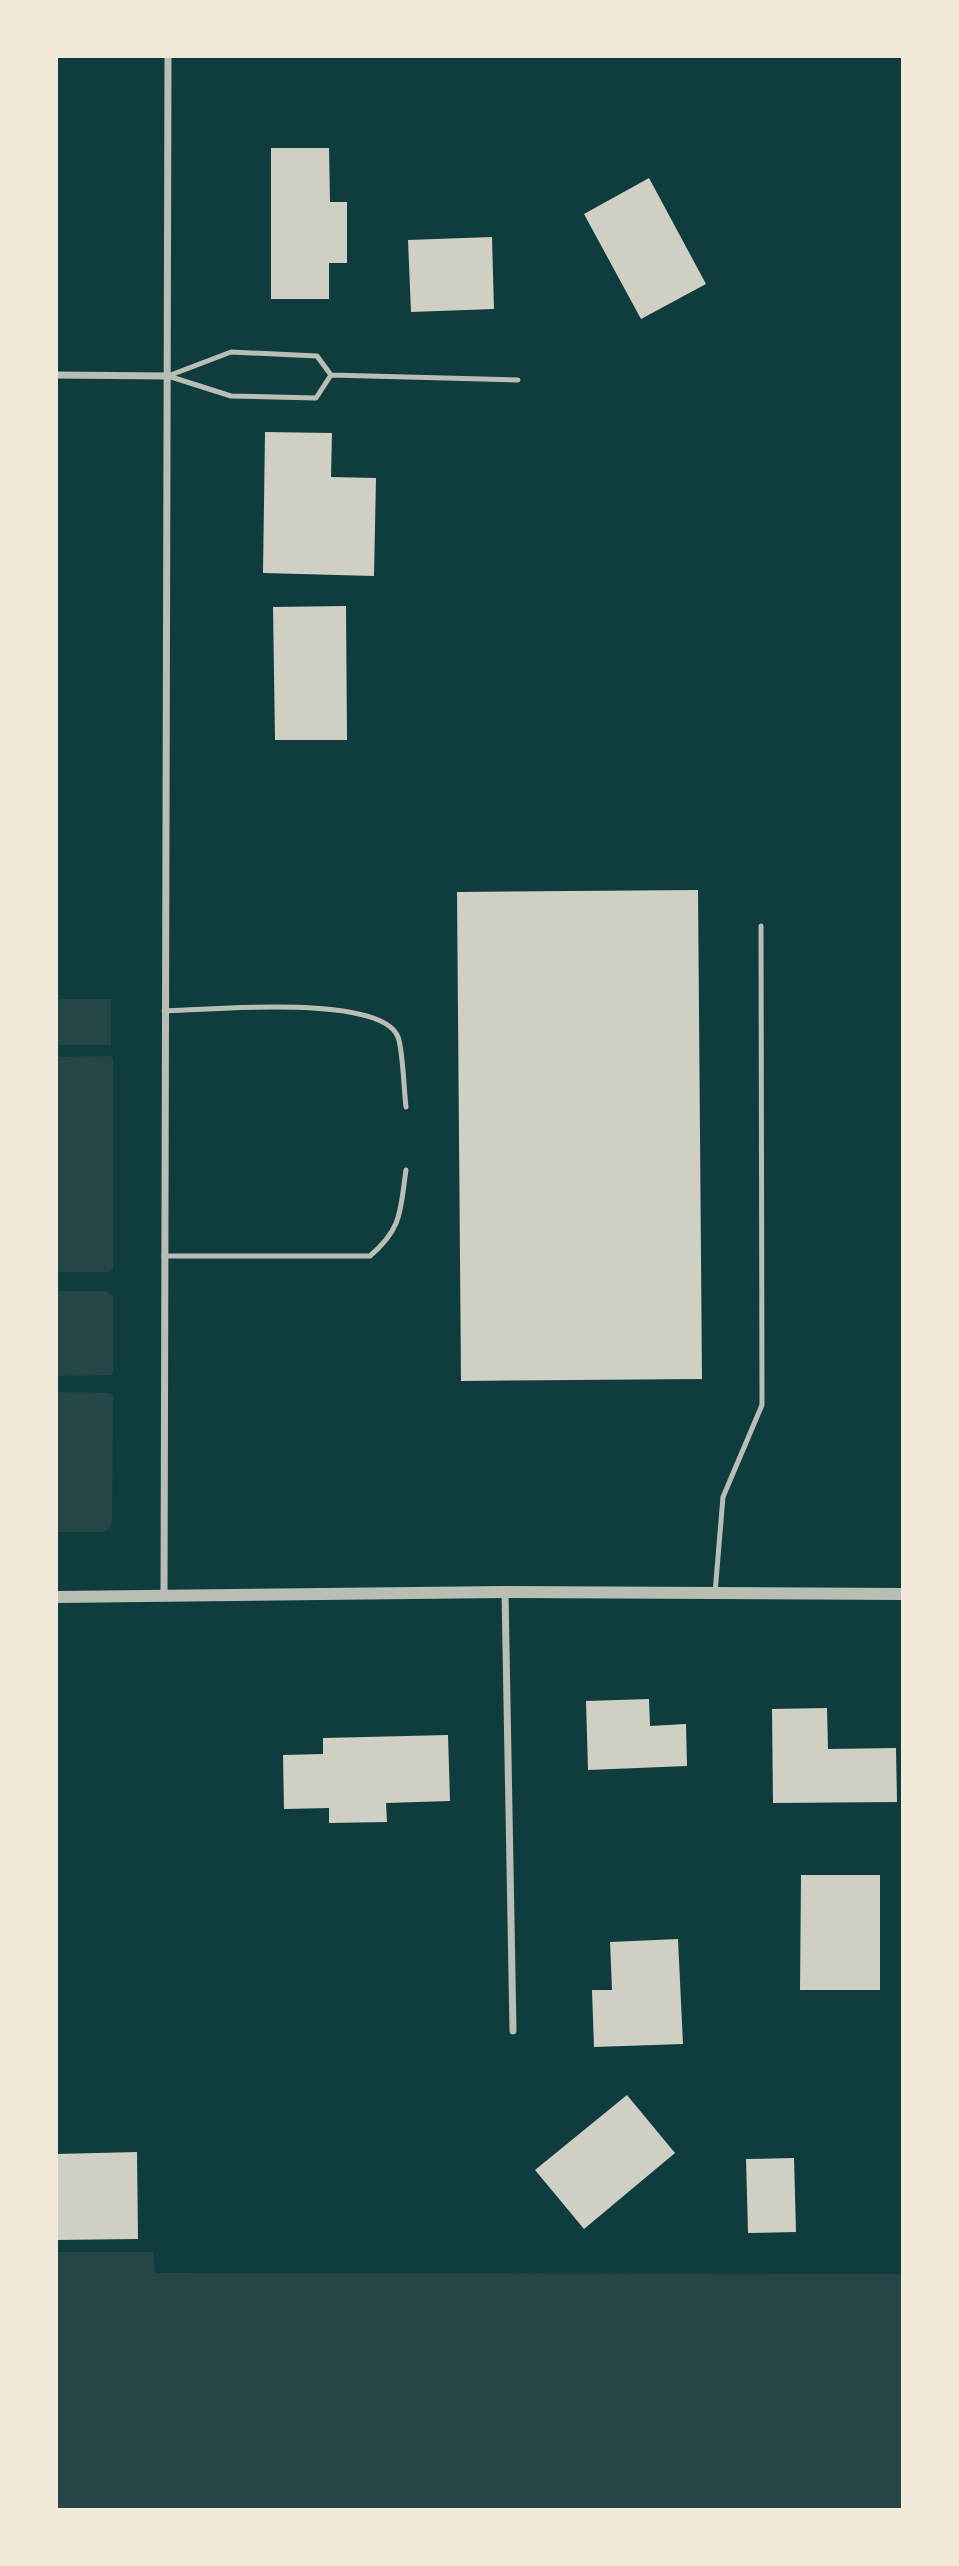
<svg xmlns="http://www.w3.org/2000/svg" width="959" height="2566" font-family="'Public Sans',sans-serif">
	<rect width="100%" height="100%" fill="#0f3d3e"/>
	<!-- green -->
	<path fill="#244646" d="M 56,999 L 111,999 L 111,1045 L 56,1045 Z
		M 111,1056 L 113,1059 L 113,1269 L 110,1272 L 56,1272 L 56,1057 Z
		M 56,1291 L 106,1291 L 113,1296 L 113,1371 L 111,1375 L 56,1376 Z
		M 56,1392 L 106,1393 L 111,1394 L 113,1397 L 112,1523 L 111,1527 L 104,1532 L 56,1532 Z
		M 56,2252 L 153,2252 L 155,2273 L 903,2274 L 903,2510 L 56,2510 Z"/>
	<!-- building -->
	<path fill="#cfcfc3" d="M 271,148 L 329,148 L 330,202 L 347,202 L 347,263 L 329,263 L 329,299 L 271,299 Z
		M 649,178 L 706,284 L 641,319 L 584,214 Z
		M 492,237 L 494,309 L 411,312 L 408,240 Z
		M 265,432 L 332,433 L 331,477 L 376,478 L 374,576 L 263,573 Z
		M 346,606 L 347,740 L 275,740 L 273,607 Z
		M 698,890 L 702,1379 L 461,1381 L 457,892 Z
		M 649,1699 L 650,1726 L 686,1724 L 687,1766 L 588,1770 L 586,1701 Z
		M 827,1708 L 828,1749 L 896,1748 L 897,1802 L 773,1803 L 772,1709 Z
		M 448,1735 L 450,1801 L 386,1803 L 387,1822 L 329,1823 L 329,1808 L 284,1809 L 283,1755 L 323,1754 L 323,1738 Z
		M 801,1875 L 880,1875 L 880,1990 L 800,1990 Z
		M 678,1939 L 683,2044 L 594,2047 L 592,1990 L 612,1990 L 610,1942 Z
		M 627,2095 L 675,2153 L 584,2229 L 535,2170 Z
		M 137,2152 L 138,2239 L 56,2240 L 56,2154 Z
		M 794,2158 L 796,2232 L 748,2233 L 746,2159 Z"/>
	<g fill="none" stroke-linecap="round" stroke-linejoin="round">
		<!-- service -->
		<path stroke="#b8beb3" stroke-width="5" d="M 231,352 L 317,356 L 331,375 L 316,398 L 231,396 L 168,376 Z
			M 331,375 L 518,380
			M 164,1011 C 206,1010 381,993 398,1037 C 403,1050 404,1092 406,1107
			M 164,1256 L 370,1256 C 403,1228 400,1210 406,1170
			M 715,1593 L 723,1497 L 762,1405 L 761,926"/>
		<!-- minor -->
		<path stroke="#b8beb3" stroke-width="7" d="M 56,375 L 168,376
			M 505,1592 L 513,2031
			M 164,1597 L 168,56"/>
		<!-- tertiary -->
		<path stroke="#b8beb3" stroke-width="12" d="M 56,1597 L 505,1592 L 903,1594"/>
	</g>
	<!-- border -->
	<rect width="959" height="2566" fill="none" stroke="#f1e9da" stroke-width="116"/>
</svg>
